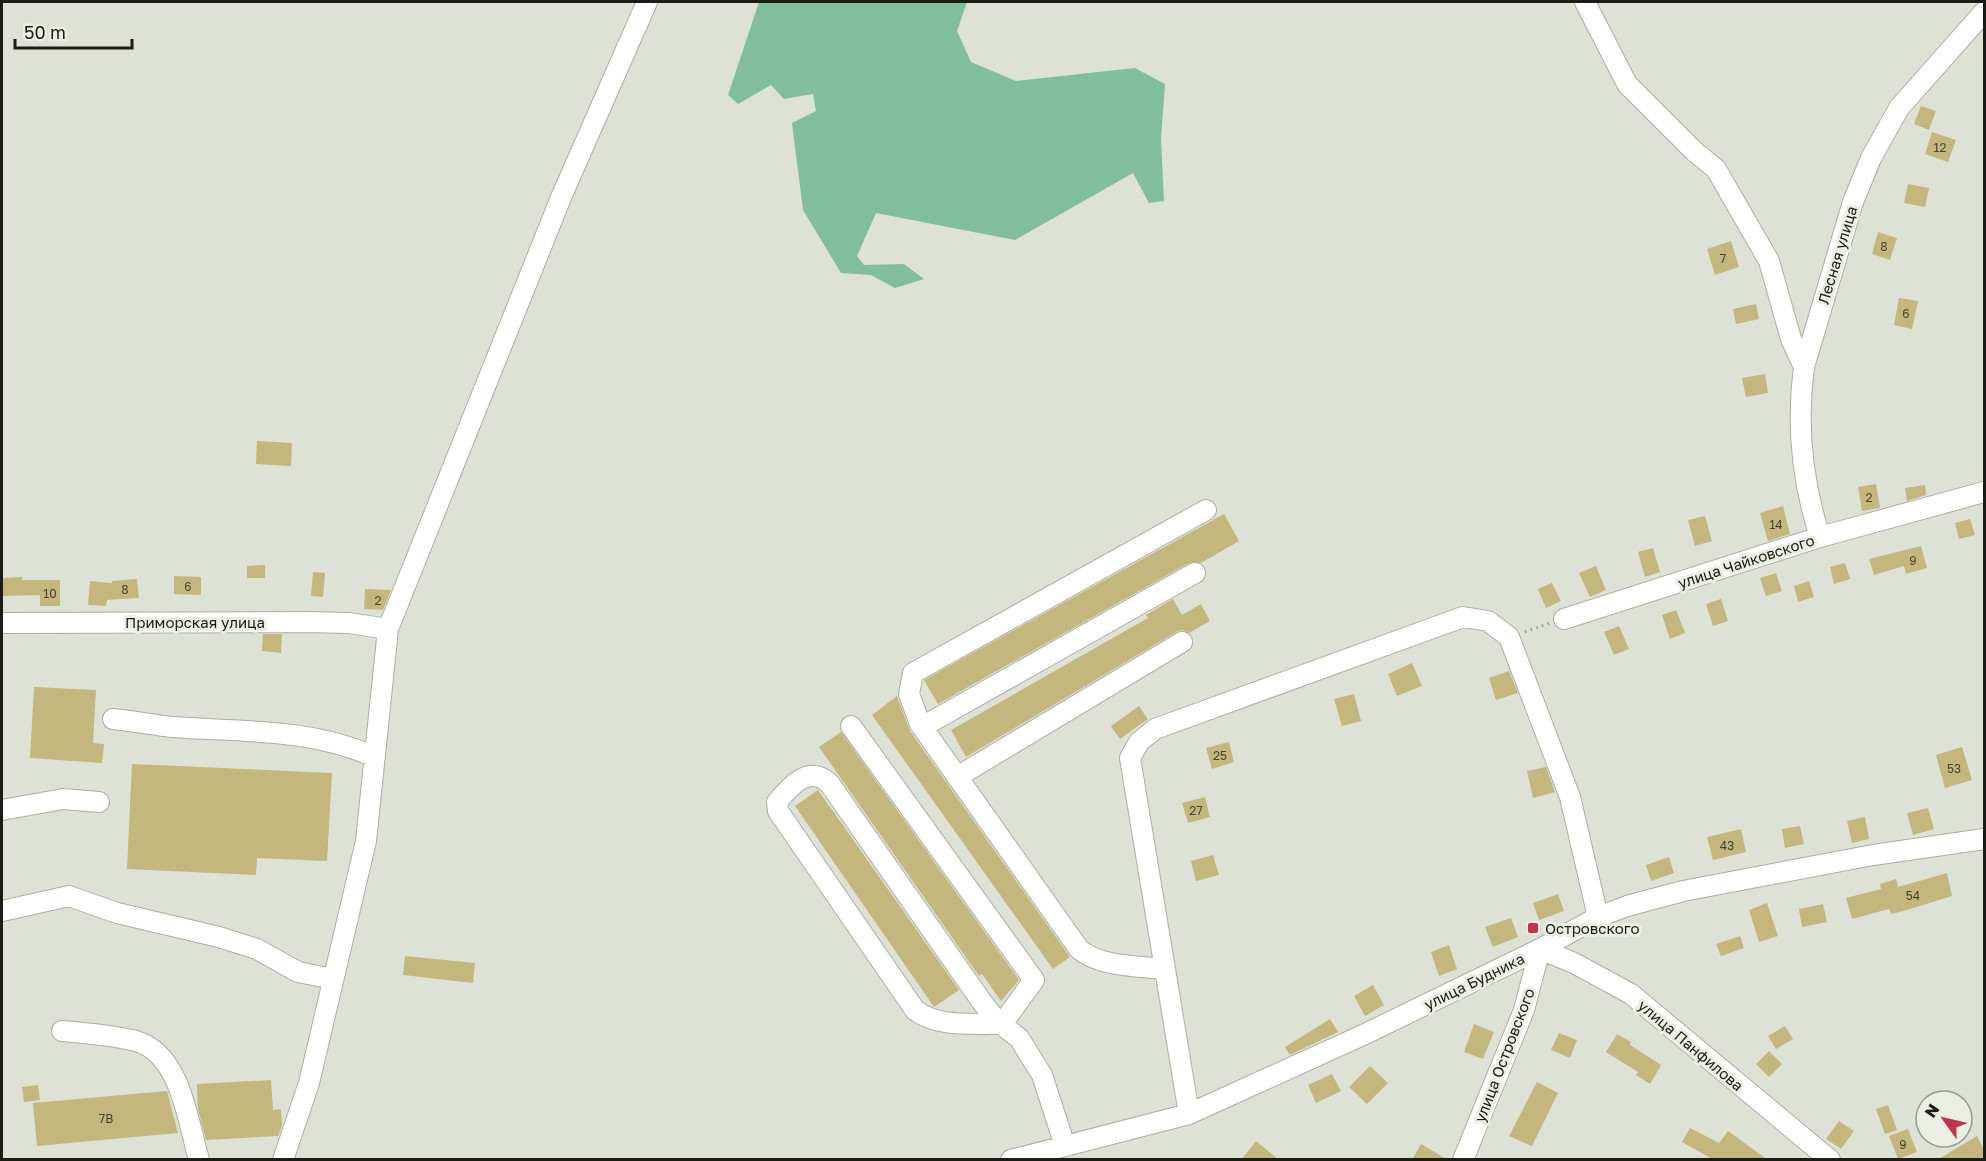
<svg xmlns="http://www.w3.org/2000/svg" width="1986" height="1161" font-family="'Golos Text',sans-serif">
	<rect width="100%" height="100%" fill="#dee1d5"/>
	<!-- water -->
	<path fill="#81be9e" d="M 759,2 L 967,2 L 957,31 L 971,62 L 1016,81 L 1135,68 L 1165,84 L 1161,139 L 1164,201 L 1149,203 L 1133,173 L 1015,240 L 876,213 L 857,256 L 864,265 L 904,264 L 924,279 L 895,288 L 871,275 L 841,273 L 803,210 L 792,123 L 816,111 L 813,94 L 784,99 L 771,85 L 738,104 L 728,95 Z"/>
	<!-- building -->
	<path fill="#c4b77d" d="M 1921,106 L 1936,111 L 1929,130 L 1914,124 Z
		M 1932,132 L 1956,140 L 1948,162 L 1925,154 Z
		M 1908,184 L 1929,188 L 1925,207 L 1904,203 Z
		M 1878,232 L 1897,238 L 1890,260 L 1872,254 Z
		M 1731,241 L 1739,267 L 1715,275 L 1707,249 Z
		M 1899,298 L 1918,301 L 1912,329 L 1894,325 Z
		M 1756,304 L 1759,319 L 1736,324 L 1733,309 Z
		M 1765,374 L 1768,393 L 1746,397 L 1742,378 Z
		M 257,441 L 292,443 L 291,466 L 256,464 Z
		M 1876,484 L 1880,508 L 1862,511 L 1858,487 Z
		M 1925,485 L 1926,495 L 1907,501 L 1905,488 Z
		M 1783,506 L 1790,534 L 1768,541 L 1760,513 Z
		M 1224,514 L 1239,541 L 1201,563 L 1189,563 L 938,704 L 924,680 Z
		M 1705,516 L 1712,541 L 1695,546 L 1688,520 Z
		M 1970,519 L 1975,535 L 1959,539 L 1955,523 Z
		M 1921,546 L 1927,568 L 1906,574 L 1904,566 L 1874,575 L 1869,559 Z
		M 1653,548 L 1660,572 L 1645,577 L 1638,552 Z
		M 1845,563 L 1850,579 L 1834,584 L 1830,567 Z
		M 265,565 L 265,578 L 247,578 L 247,566 Z
		M 1596,566 L 1606,590 L 1590,597 L 1579,573 Z
		M 313,572 L 325,573 L 323,597 L 311,596 Z
		M 1776,573 L 1782,591 L 1766,596 L 1760,578 Z
		M 174,576 L 201,577 L 201,595 L 174,594 Z
		M 22,577 L 22,580 L 60,580 L 60,606 L 40,606 L 40,595 L 2,596 L 2,578 Z
		M 137,579 L 139,598 L 107,600 L 106,606 L 88,605 L 90,581 L 112,583 L 112,581 Z
		M 1809,581 L 1814,597 L 1798,602 L 1794,586 Z
		M 1552,583 L 1561,601 L 1546,608 L 1538,589 Z
		M 365,589 L 391,590 L 383,610 L 364,609 Z
		M 1173,599 L 1182,615 L 1201,604 L 1210,621 L 1189,633 L 1182,630 L 1176,632 L 966,757 L 951,730 L 1148,618 L 1146,615 Z
		M 1721,599 L 1728,621 L 1713,626 L 1706,604 Z
		M 1676,610 L 1685,633 L 1670,639 L 1662,615 Z
		M 1619,626 L 1629,649 L 1614,655 L 1604,632 Z
		M 263,634 L 282,634 L 281,653 L 262,651 Z
		M 1412,663 L 1422,686 L 1397,696 L 1388,674 Z
		M 1509,671 L 1518,693 L 1496,700 L 1489,678 Z
		M 34,687 L 96,690 L 93,743 L 104,744 L 102,763 L 30,758 Z
		M 1354,694 L 1361,721 L 1342,726 L 1334,699 Z
		M 897,696 L 910,731 L 1070,957 L 1053,969 L 872,715 Z
		M 1139,706 L 1148,719 L 1120,739 L 1111,726 Z
		M 841,732 L 1019,980 L 1001,1001 L 982,974 L 979,976 L 819,747 Z
		M 1229,742 L 1234,762 L 1212,769 L 1206,748 Z
		M 1962,747 L 1972,780 L 1945,788 L 1936,755 Z
		M 132,764 L 332,773 L 327,861 L 257,858 L 256,875 L 127,869 Z
		M 1546,767 L 1555,792 L 1533,798 L 1527,771 Z
		M 818,790 L 959,990 L 934,1007 L 795,806 Z
		M 1205,797 L 1210,817 L 1188,823 L 1182,803 Z
		M 1928,808 L 1934,829 L 1913,835 L 1907,813 Z
		M 1865,817 L 1869,839 L 1852,843 L 1847,821 Z
		M 1800,826 L 1804,844 L 1785,848 L 1782,829 Z
		M 1741,829 L 1746,852 L 1713,860 L 1707,837 Z
		M 1213,855 L 1219,875 L 1196,881 L 1191,861 Z
		M 1669,857 L 1674,873 L 1651,881 L 1646,865 Z
		M 1947,873 L 1952,896 L 1907,910 L 1891,914 L 1889,909 L 1852,919 L 1846,898 L 1881,889 L 1880,884 L 1896,879 L 1898,887 Z
		M 1558,894 L 1564,911 L 1539,920 L 1533,903 Z
		M 1767,903 L 1778,936 L 1759,942 L 1749,910 Z
		M 1823,904 L 1827,922 L 1802,927 L 1799,909 Z
		M 1511,918 L 1518,937 L 1493,947 L 1485,927 Z
		M 1740,936 L 1744,948 L 1721,956 L 1716,944 Z
		M 1449,945 L 1457,969 L 1439,976 L 1431,952 Z
		M 405,956 L 475,963 L 473,983 L 403,975 Z
		M 1373,985 L 1384,1005 L 1365,1016 L 1354,996 Z
		M 1330,1019 L 1338,1032 L 1290,1055 L 1285,1047 Z
		M 1474,1024 L 1494,1032 L 1483,1059 L 1464,1052 Z
		M 1785,1026 L 1793,1039 L 1776,1049 L 1768,1036 Z
		M 1559,1033 L 1577,1040 L 1570,1058 L 1551,1050 Z
		M 1617,1034 L 1631,1042 L 1630,1045 L 1661,1065 L 1650,1084 L 1636,1075 L 1638,1072 L 1606,1052 Z
		M 1769,1051 L 1782,1064 L 1769,1077 L 1756,1064 Z
		M 1370,1066 L 1388,1083 L 1367,1104 L 1349,1087 Z
		M 1332,1074 L 1341,1091 L 1316,1103 L 1308,1085 Z
		M 271,1080 L 273,1110 L 281,1109 L 282,1125 L 278,1136 L 206,1140 L 198,1109 L 197,1084 Z
		M 1537,1082 L 1558,1093 L 1532,1146 L 1509,1136 Z
		M 38,1085 L 40,1100 L 24,1102 L 22,1087 Z
		M 167,1091 L 178,1133 L 37,1146 L 33,1103 Z
		M 1888,1105 L 1897,1130 L 1885,1134 L 1876,1109 Z
		M 1839,1121 L 1854,1131 L 1841,1149 L 1826,1139 Z
		M 1690,1128 L 1719,1143 L 1728,1131 L 1768,1160 L 1714,1160 L 1682,1142 Z
		M 1908,1129 L 1917,1152 L 1898,1159 L 1889,1136 Z
		M 1977,1136 L 1984,1150 L 1984,1160 L 1937,1160 Z
		M 1256,1141 L 1279,1160 L 1241,1160 Z
		M 1421,1144 L 1448,1160 L 1412,1160 Z"/>
	<g fill="none" stroke-linecap="round" stroke-linejoin="round">
		<defs>
			<path id="minor" d="M 1585,2 L 1627,84 L 1694,151 L 1716,169 L 1769,261 L 1791,339 L 1804,367
				M 1820,537 C 1802,481 1796,426 1804,367 L 1853,202 L 1871,158 L 1899,108 L 1984,12
				M 1564,619 L 1820,537 L 1984,492
				M 2,623 L 308,622 L 349,623 L 388,629
				M 113,719 C 133,721 153,725 172,727 C 242,732 310,728 375,757
				M 851,726 L 1034,980 L 1002,1024 C 974,1023 938,1028 915,1010 L 778,811 L 777,802 C 791,785 809,765 829,783 L 982,1002 L 996,1020 L 1019,1038 L 1042,1075 L 1065,1146
				M 922,727 L 1195,573
				M 957,777 L 1182,642
				M 2,810 L 63,799 L 99,802
				M 2,911 L 69,896 L 117,913 L 219,937 L 257,949 L 298,972 L 333,979
				M 1164,969 C 1137,966 1100,967 1079,949 L 920,724 L 909,694 L 913,673 L 1206,510
				M 62,1031 C 86,1033 112,1035 136,1041 C 181,1054 188,1122 199,1160
				M 1189,1114 L 1130,758 L 1139,742 L 1155,729 L 1463,617 L 1488,621 L 1509,637 L 1570,797 L 1598,917
				M 283,1160 L 309,1083 L 366,841 L 388,629 L 562,195 L 647,2
				M 1011,1160 L 1189,1114 L 1363,1035 L 1540,949 L 1598,917 L 1627,906 L 1683,891 L 1873,855 L 1984,839
				M 1463,1160 L 1524,1010 L 1540,949 L 1574,963 L 1631,994 L 1830,1160"/>
		</defs>
		<!-- minor casing -->
		<use href="#minor" stroke="#abaea2" stroke-width="22"/>
		<!-- path -->
		<path stroke="#9a9d93" stroke-width="3" stroke-dasharray="1.5 4.5" stroke-linecap="butt" d="M 1525,632 L 1550,623"/>
		<!-- minor -->
		<use href="#minor" stroke="#fff" stroke-width="20"/>
	</g>
	<!-- markers -->
	<rect fill="#c13150" stroke="#ebeee2" stroke-width="2" x="1527" y="922" width="12" height="12" rx="3"/>
	<g text-anchor="middle" dominant-baseline="central" stroke-width="6" stroke-linejoin="round" paint-order="stroke">
		<!-- number labels -->
		<g font-size="12" fill="#454331">
			<text x="1940" y="147">12</text>
			<text x="1884" y="246">8</text>
			<text x="1723" y="258">7</text>
			<text x="1906" y="313">6</text>
			<text x="1869" y="497">2</text>
			<text x="1776" y="524">14</text>
			<text x="1913" y="560">9</text>
			<text x="188" y="586">6</text>
			<text x="125" y="589">8</text>
			<text x="50" y="593">10</text>
			<text x="378" y="600">2</text>
			<text x="1220" y="755">25</text>
			<text x="1954" y="768">53</text>
			<text x="1196" y="810">27</text>
			<text x="1727" y="845">43</text>
			<text x="1913" y="895">54</text>
			<text x="106" y="1118">7В</text>
			<text x="1903" y="1144">9</text>
		</g>
		<!-- street labels -->
		<g font-size="15" fill="#1b1c18" stroke="#ebeee2">
			<text transform="translate(1837 255) rotate(-73)">Лесная улица</text>
			<text transform="translate(1746 561) rotate(-18)">улица Чайковского</text>
			<text x="195" y="622">Приморская улица</text>
			<text transform="translate(1474 981) rotate(-26)">улица Будника</text>
			<text transform="translate(1691 1045) rotate(40)">улица Панфилова</text>
			<text transform="translate(1504 1055) rotate(-69)">улица Островского</text>
		</g>
		<!-- poi labels -->
		<g font-size="15" fill="#1b1c18" stroke="#ebeee2" text-anchor="start">
			<text x="1545" y="928">Островского</text>
		</g>
	</g>
	<!-- border -->
	<rect width="1986" height="1161" fill="none" stroke="#1b1c18" stroke-width="6"/>
	<!-- north arrow -->
	<g transform="translate(1944 1119) rotate(304)"><circle r="28" fill="#ebeee2" stroke="#989a91" stroke-width="1.5"/>
	<path d="M0-4.5L10 22L0 15L-10 22Z" fill="#c13150"/>
	<text y="-9" font-size="16" font-weight="bold" text-anchor="middle" fill="#1b1c18">N</text>
	</g>
	<!-- scale -->
	<path d="M15 39v9h117v-9" fill="none" stroke="#1b1c18" stroke-width="3"/>
	<text x="24" y="39" font-size="18" fill="#1b1c18" stroke="#ebeee2" stroke-width="4.5" paint-order="stroke">50 m</text>
</svg>
